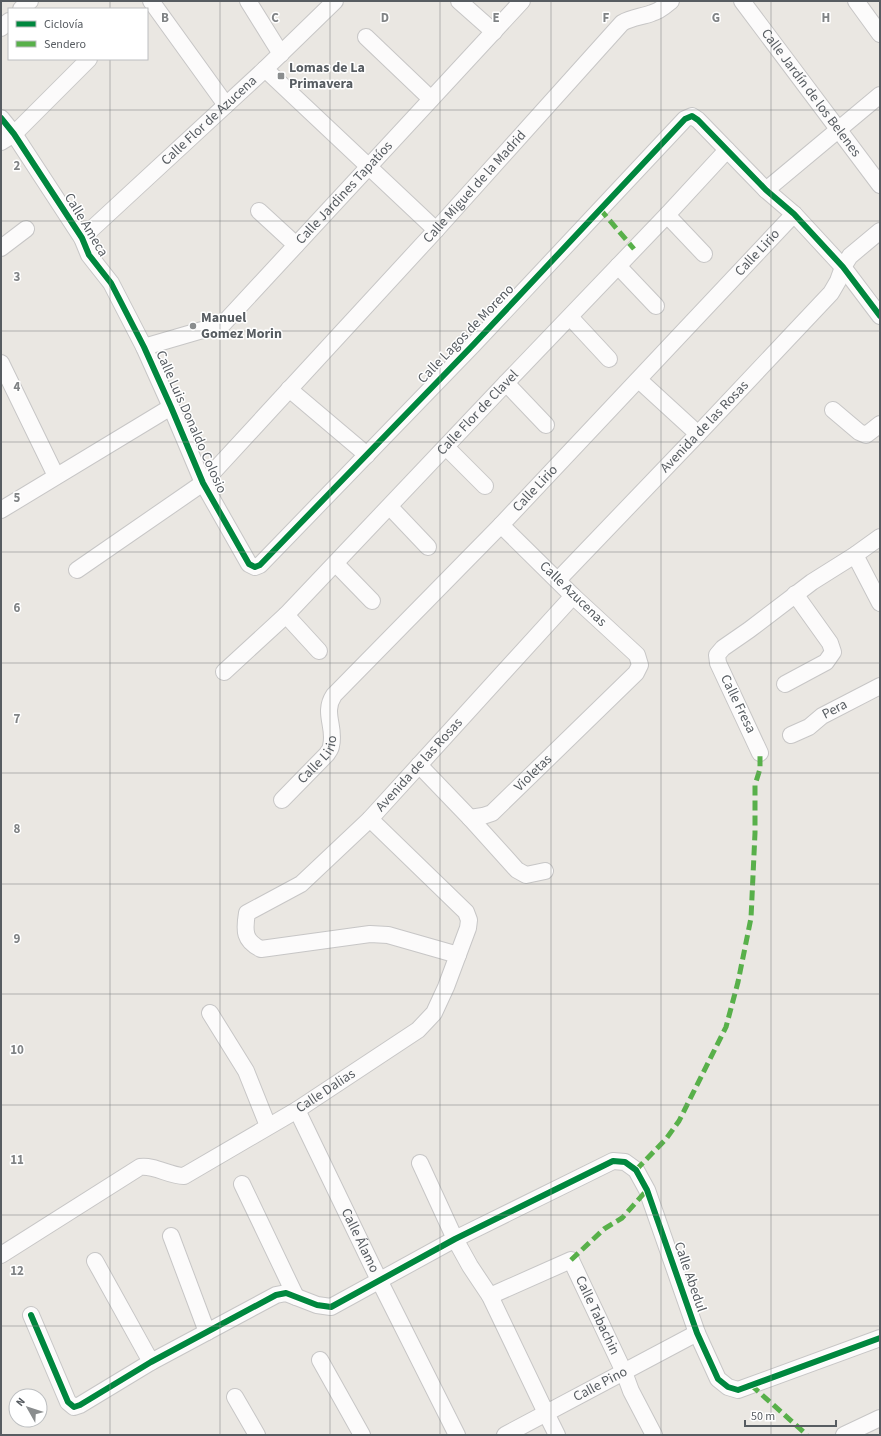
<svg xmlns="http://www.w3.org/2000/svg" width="881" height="1436" font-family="'Source Sans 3',sans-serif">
	<rect width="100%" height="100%" fill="#eae7e2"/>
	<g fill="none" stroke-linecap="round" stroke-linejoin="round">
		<defs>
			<g id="minor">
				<path d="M 151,1 L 226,105"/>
				<path d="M 248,1 L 281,54"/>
				<path d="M 459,1 L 494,32"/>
				<path id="s1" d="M 742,1 L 880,185"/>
				<path d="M 856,1 L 880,34"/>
				<path d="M 21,9 L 30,1"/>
				<path d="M 1,28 L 9,21"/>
				<path d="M 366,37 L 431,99"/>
				<path d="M 265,69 L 436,230"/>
				<path d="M 1,118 L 14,134 L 82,238 L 89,255 L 111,283 L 144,347 L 171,407 L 203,483 L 249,564 L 255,567 L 260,565 L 473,345 L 685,119 L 692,116 L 698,120 L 766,190 L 794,214 L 843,267 L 880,316"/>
				<path d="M 1,142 L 14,134 L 89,59"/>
				<path d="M 766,190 L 880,95"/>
				<path d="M 259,211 L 296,245"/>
				<path d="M 667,215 L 704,254"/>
				<path id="s2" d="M 82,238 L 265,69 L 335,1"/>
				<path d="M 1,248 L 26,229"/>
				<path d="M 618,266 L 656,306"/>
				<path d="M 570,317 L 609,359"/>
				<path id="s3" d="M 144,347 L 223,324 L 522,1"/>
				<path d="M 1,363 L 56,476"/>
				<path d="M 639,380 L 698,434"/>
				<path d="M 506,383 L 546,425"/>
				<path d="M 289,389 L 367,455"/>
				<path d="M 833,410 L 859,432 L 866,435 L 880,424"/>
				<path d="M 446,447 L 485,486"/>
				<path d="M 390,507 L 428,547"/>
				<path d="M 1,510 L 171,407"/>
				<path d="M 855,555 L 880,603"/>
				<path d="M 336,564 L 372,601"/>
				<path id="s4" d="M 77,570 L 203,483 L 436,230 L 622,23 C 632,17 642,17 652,13 C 660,11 665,6 671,1"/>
				<path id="s5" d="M 558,580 L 698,434 L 831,293 L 838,281 L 843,267 L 850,256 L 880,231"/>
				<path d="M 286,615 L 319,651"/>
				<path id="s6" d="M 224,672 L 286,615 L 506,383 L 667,215 L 727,150"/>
				<path d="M 785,684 L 826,662 L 833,652 L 830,643 L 795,594"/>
				<path id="s7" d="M 791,735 L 809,727 L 822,716 L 880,686"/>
				<path d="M 760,753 L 718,663 L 717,655 L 723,648 L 749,630 L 812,582 L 855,555 L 880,537"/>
				<path d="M 419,765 L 470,818 L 517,870 L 526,875 L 545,871"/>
				<path id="s8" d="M 282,800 L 327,754 C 328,752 331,749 331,746 C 336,727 322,713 334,695 L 501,525 L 794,214"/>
				<path id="s9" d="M 470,818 L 483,816 L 492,813 L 636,673 L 640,665 L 637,655 L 573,596 L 501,525"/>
				<path id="s10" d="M 458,955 L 388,935 L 370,934 L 261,949 C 244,941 244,931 247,913 L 301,884 L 370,819 L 573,596"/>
				<path d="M 210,1013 L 246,1071 L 268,1126"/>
				<path id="s11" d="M 297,1110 L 379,1280 L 457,1435"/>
				<path d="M 420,1163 L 455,1239 L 470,1266 L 490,1296 L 546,1413 L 557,1435"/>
				<path d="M 242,1184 L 296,1297"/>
				<path d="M 171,1236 L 207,1332"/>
				<path id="s12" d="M 1,1255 L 140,1167 C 155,1165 169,1176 184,1176 L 297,1110 L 418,1030 L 434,1013 L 446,987 L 468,928 L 469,920 L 466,912 L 370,819"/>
				<path d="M 95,1261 L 151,1362"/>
				<path id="s13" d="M 490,1296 L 571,1260 L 624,1372 L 631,1391 L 654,1435"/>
				<path d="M 31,1315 L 68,1402 L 74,1407 L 80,1405 L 151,1362 L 276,1295 L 286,1293 L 317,1305 L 331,1307 L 455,1239 L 613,1161 L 625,1162 L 636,1170 L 647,1190 L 697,1333 L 718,1379 L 728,1387 L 738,1390 L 880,1338"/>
				<path d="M 320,1360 L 362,1435"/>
				<path d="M 235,1397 L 257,1435"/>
				<path id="s14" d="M 505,1435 L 697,1333"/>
				<path d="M 844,1435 L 880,1418"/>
			</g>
		</defs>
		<!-- minor casing -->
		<use href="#minor" stroke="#c7c6c6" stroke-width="18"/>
		<!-- minor -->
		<use href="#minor" stroke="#fcfbfb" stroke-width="16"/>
		<!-- quiet -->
		<path stroke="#58b04a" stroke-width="5" stroke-dasharray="10 5" stroke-linecap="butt" d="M 600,209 L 634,249
			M 636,1170 L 666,1139 L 679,1121 L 726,1027 L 738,982 L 751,918 L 755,833 L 755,785 L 760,769 L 760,753
			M 571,1260 L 604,1229 L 622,1218 L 647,1190
			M 751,1385 L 807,1435"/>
		<defs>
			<path id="cycleway" d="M 1,118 L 14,134 L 82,238 L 89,255 L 111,283 L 144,347 L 171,407 L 203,483 L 249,564 L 255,567 L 260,565 L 473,345 L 685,119 L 692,116 L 698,120 L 766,190 L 794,214 L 843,267 L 880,316
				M 31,1315 L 68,1402 L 74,1407 L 80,1405 L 151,1362 L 276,1295 L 286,1293 L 317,1305 L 331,1307 L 455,1239 L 613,1161 L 625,1162 L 636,1170 L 647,1190 L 697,1333 L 718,1379 L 728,1387 L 738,1390 L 880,1338"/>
		</defs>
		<!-- cycleway casing -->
		<use href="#cycleway" stroke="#fff" stroke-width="8"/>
		<!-- cycleway -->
		<use href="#cycleway" stroke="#00873e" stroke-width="6"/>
	</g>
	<!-- grid -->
	<path fill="none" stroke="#808385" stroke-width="1" stroke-opacity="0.55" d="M 110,1 L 110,9M 220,1 L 220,1435M 330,1 L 330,1435M 440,1 L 440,1435M 551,1 L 551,1435M 661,1 L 661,1435M 771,1 L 771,1435M 110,59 L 110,1435M 1,110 L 880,110M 1,221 L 880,221M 1,331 L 880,331M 1,442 L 880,442M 1,552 L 880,552M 1,663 L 880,663M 1,773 L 880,773M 1,884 L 880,884M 1,994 L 880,994M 1,1105 L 880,1105M 1,1215 L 880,1215M 1,1326 L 880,1326"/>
	<!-- markers -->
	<g fill="#8a8d8e" stroke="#fff" stroke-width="1.5">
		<rect x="277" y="72" width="8" height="8" rx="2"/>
		<circle cx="193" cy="326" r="4"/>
	</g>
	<g text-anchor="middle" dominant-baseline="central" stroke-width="3" stroke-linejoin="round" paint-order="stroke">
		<!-- poi labels -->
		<g font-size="14" font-weight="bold" fill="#575c61" stroke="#fff" text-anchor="start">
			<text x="289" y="68">Lomas de La<tspan x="289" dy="16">Primavera</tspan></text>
			<text x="201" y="318">Manuel<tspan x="201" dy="16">Gomez Morin</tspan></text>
		</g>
		<!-- street labels -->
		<g font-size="14" fill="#575c61" stroke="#fff">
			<text stroke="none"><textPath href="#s1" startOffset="115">Calle Jardín de los Belenes</textPath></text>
			<text stroke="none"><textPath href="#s2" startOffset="173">Calle Flor de Azucena</textPath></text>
			<text stroke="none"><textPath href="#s4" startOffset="555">Calle Miguel de la Madrid</textPath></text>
			<text stroke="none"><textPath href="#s3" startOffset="261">Calle Jardines Tapatíos</textPath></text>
			<text transform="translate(86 225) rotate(59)">Calle Ameca</text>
			<text stroke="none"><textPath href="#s8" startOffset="738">Calle Lirio</textPath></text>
			<text transform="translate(466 334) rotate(-46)">Calle Lagos de Moreno</text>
			<text stroke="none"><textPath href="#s6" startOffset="363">Calle Flor de Clavel</textPath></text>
			<text transform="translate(191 422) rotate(66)">Calle Luis Donaldo Colosio</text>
			<text stroke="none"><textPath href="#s5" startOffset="212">Avenida de las Rosas</textPath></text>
			<text stroke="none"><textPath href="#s8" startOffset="414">Calle Lirio</textPath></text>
			<text transform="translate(573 594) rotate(44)">Calle Azucenas</text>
			<text transform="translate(738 704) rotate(64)">Calle Fresa</text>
			<text stroke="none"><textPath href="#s7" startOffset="51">Pera</textPath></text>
			<text stroke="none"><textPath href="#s8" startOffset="55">Calle Lirio</textPath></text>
			<text stroke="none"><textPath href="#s10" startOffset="473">Avenida de las Rosas</textPath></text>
			<text stroke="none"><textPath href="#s9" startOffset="80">Violetas</textPath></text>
			<text stroke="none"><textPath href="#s12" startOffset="375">Calle Dalias</textPath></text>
			<text stroke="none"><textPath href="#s11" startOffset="145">Calle Álamo</textPath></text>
			<text transform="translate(690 1277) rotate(71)">Calle Abedul</text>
			<text stroke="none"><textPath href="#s13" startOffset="150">Calle Tabachin</textPath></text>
			<text stroke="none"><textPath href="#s14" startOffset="108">Calle Pino</textPath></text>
		</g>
	</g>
	<g font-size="13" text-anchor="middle" font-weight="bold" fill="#808385" stroke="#fff" stroke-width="3" stroke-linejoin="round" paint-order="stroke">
		<text x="165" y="22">B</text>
		<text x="275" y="22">C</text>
		<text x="385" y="22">D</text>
		<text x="496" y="22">E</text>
		<text x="606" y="22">F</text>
		<text x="716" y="22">G</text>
		<text x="826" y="22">H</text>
		<text x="17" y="170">2</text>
		<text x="17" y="281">3</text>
		<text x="17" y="391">4</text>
		<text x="17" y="502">5</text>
		<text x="17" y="612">6</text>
		<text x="17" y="723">7</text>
		<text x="17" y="833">8</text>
		<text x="17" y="943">9</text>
		<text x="17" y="1054">10</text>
		<text x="17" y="1164">11</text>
		<text x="17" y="1275">12</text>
	</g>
	<!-- border -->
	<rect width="881" height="1436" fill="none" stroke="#575c61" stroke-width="4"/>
	<!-- legend -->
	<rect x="8" y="8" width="140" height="52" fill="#ffffff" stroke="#bcbec0"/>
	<rect x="16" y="21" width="20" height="6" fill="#00873e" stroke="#bcbec0"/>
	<text x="44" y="28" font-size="12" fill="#575c61">Ciclovía</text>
	<rect x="16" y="41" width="20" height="6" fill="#58b04a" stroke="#bcbec0"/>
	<text x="44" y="48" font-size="12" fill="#575c61">Sendero</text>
	<!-- north arrow -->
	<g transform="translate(28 1408) rotate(309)"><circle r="19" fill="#ffffff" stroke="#bcbec0"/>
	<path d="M0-3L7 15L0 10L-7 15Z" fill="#8a8d8e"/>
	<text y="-6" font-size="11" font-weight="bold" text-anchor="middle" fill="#575c61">N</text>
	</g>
	<!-- scale -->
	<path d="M745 1420v6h91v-6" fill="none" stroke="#575c61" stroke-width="2"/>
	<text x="751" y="1420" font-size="12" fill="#575c61" stroke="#ffffff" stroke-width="3" paint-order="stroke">50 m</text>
</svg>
